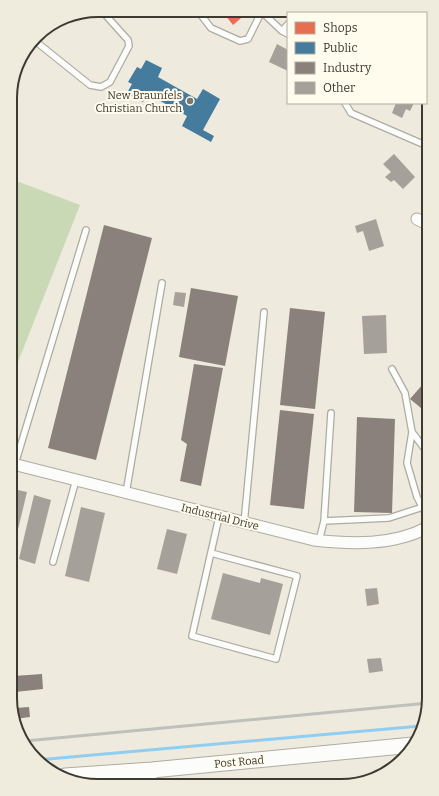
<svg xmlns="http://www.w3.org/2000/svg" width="439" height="796" font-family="Bitter,serif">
	<rect width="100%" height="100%" fill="#eeeadd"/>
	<!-- green -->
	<path fill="#cad9b5" d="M 11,179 L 80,205 L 18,362 L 12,359 Z"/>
	<!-- shops -->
	<path fill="#e76f51" d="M 222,11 L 245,11 L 247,13 L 233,25 Z"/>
	<!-- public -->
	<path fill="#457b9d" d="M 146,60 L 162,68 L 158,77 L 197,99 L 203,89 L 220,99 L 203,130 L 214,136 L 211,142 L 182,126 L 187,116 L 148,94 L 143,102 L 127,93 L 132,84 L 128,82 L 137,67 L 141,69 Z"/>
	<!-- industry -->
	<path fill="#8a817c" d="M 104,225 L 152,238 L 96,460 L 48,448 Z
		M 191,288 L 238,296 L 225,366 L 179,357 Z
		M 290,308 L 325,312 L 315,409 L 280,405 Z
		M 194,364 L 223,368 L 201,486 L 180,481 L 187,444 L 181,440 Z
		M 423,384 L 427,387 L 427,413 L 410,399 Z
		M 280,410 L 314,414 L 304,509 L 270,505 Z
		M 357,417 L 395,419 L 392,513 L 354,512 Z
		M 42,674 L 43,689 L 15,692 L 14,676 Z
		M 29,707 L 30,717 L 15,719 L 15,708 Z"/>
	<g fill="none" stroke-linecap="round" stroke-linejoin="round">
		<!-- stream -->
		<path stroke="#90cef1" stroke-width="3" d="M 37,760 L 421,726"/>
	</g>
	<!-- building -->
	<path fill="#a6a09a" d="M 277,44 L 288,50 L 288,71 L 269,62 Z
		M 396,103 L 414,103 L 410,111 L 406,109 L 402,118 L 392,113 Z
		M 394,154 L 415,177 L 403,189 L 394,180 L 391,182 L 385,177 L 391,172 L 383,164 Z
		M 376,219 L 384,246 L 369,251 L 363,231 L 357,233 L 355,226 Z
		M 175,292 L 186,293 L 184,307 L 173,305 Z
		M 386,315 L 387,353 L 364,354 L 362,316 Z
		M 13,489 L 27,492 L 14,546 Z
		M 34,495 L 51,500 L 35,564 L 19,559 Z
		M 81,507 L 105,513 L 89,582 L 65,576 Z
		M 167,529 L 187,534 L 177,574 L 157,569 Z
		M 223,573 L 260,583 L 261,578 L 283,584 L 270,635 L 211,619 Z
		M 377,588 L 379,604 L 367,606 L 365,589 Z
		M 381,658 L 383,671 L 369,673 L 367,659 Z"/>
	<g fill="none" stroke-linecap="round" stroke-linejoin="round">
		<defs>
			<path id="lane" d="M 198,11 L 211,28 L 240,41 L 248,39 L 262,11
				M 263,13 L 282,31 L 288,34
				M 296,13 L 297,11
				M 359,13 L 359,12
				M 282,31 L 288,24
				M 34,40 L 90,85 L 101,87 L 110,82 L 129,46 L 128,40 L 101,10
				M 345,103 L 351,113 L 425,145
				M 392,369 L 405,393 L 412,432 L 427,452
				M 412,432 L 407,463 L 417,497 L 427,516
				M 15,464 L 86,230
				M 126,493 L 162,283
				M 324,521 L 389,518 L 423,507
				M 244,524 L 264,312
				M 319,541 L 324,521 L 331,413
				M 211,553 L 297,576 L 276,659 L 192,636 L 219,517
				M 53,562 L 76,480"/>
			<path id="street" d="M 311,11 L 313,13
				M 417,219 L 425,223
				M 13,464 L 314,540 C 350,544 394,546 428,527
				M 150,784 L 152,770"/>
			<path id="secondary" d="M 65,776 L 152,770 L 413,745"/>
		</defs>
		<!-- lane casing -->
		<use href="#lane" stroke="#aeaba2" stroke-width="8"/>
		<!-- street casing -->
		<use href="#street" stroke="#aeaba2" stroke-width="13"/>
		<!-- secondary casing -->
		<use href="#secondary" stroke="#aeaba2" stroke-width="17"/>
		<!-- lane -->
		<use href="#lane" stroke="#fcfcfa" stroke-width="5.5"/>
		<!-- street -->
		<use href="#street" stroke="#fcfcfa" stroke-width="11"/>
		<!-- secondary -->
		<use href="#secondary" stroke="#fcfcfa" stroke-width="15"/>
		<!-- rail -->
		<path stroke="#bfbfbb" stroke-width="3" d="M 25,741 L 429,703"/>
	</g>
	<!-- markers -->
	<circle fill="#7b786d" stroke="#fffbed" stroke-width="1.5" cx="190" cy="101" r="4"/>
	<g text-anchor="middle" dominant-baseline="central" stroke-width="4" stroke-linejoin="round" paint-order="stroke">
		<!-- poi labels -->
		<g font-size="11" fill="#3d3a31" stroke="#fffbed" text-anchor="end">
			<text x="182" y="95">New Braunfels<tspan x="182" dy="13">Christian Church</tspan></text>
		</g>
		<!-- street labels -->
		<g font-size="11" fill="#3d3a31" stroke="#fffbed">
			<text transform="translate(220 517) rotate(14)">Industrial Drive</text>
			<text transform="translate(239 762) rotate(-5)">Post Road</text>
		</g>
	</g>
	<!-- crop -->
	<path d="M0 0H439V796H0ZM98 17H341A81 81 0 0 1 422 98V698A81 81 0 0 1 341 779H98A81 81 0 0 1 17 698V98A81 81 0 0 1 98 17Z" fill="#efecde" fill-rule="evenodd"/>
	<path fill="none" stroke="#3d3a31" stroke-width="2" d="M98 17H341A81 81 0 0 1 422 98V698A81 81 0 0 1 341 779H98A81 81 0 0 1 17 698V98A81 81 0 0 1 98 17Z"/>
	<!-- legend -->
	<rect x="287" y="12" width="140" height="92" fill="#fffbed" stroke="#b1aea2"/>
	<rect x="295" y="22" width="20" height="12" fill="#e76f51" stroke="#b1aea2"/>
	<text x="323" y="32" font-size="12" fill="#3d3a31">Shops</text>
	<rect x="295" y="42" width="20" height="12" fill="#457b9d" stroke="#b1aea2"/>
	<text x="323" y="52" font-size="12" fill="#3d3a31">Public</text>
	<rect x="295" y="62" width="20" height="12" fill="#8a817c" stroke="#b1aea2"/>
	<text x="323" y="72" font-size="12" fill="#3d3a31">Industry</text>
	<rect x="295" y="82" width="20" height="12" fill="#a6a09a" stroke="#b1aea2"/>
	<text x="323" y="92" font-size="12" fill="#3d3a31">Other</text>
</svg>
